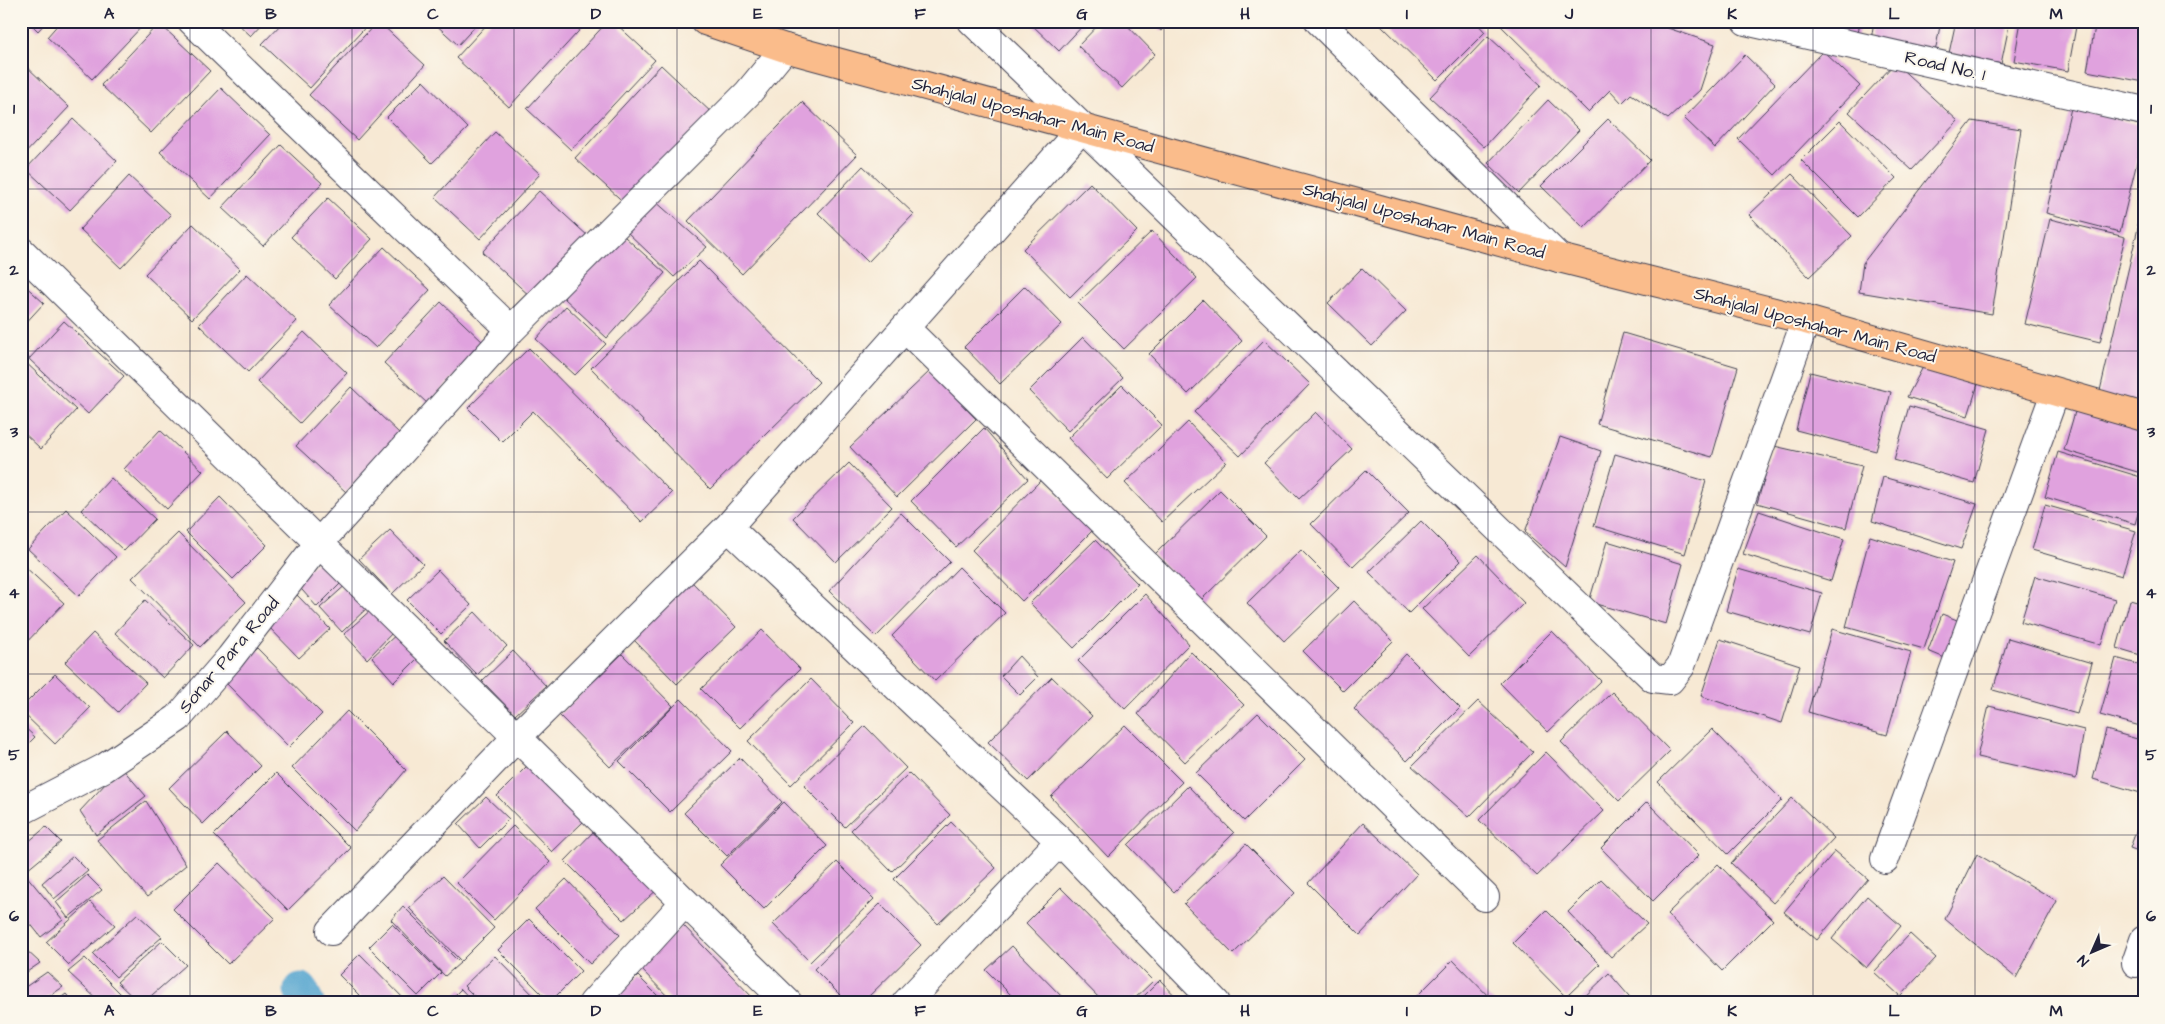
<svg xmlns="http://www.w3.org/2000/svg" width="2165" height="1024" font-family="'Architects Daughter',sans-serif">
	<rect width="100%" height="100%" fill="#fbf7ec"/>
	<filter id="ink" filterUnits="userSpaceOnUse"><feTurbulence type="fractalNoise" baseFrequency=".02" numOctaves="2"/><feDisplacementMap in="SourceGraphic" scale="10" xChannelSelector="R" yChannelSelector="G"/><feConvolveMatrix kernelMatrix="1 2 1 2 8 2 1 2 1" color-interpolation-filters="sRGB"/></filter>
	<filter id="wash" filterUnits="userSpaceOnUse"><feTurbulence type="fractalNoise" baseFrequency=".0096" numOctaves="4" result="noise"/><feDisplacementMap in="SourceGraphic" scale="20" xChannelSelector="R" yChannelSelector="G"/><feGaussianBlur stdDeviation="1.12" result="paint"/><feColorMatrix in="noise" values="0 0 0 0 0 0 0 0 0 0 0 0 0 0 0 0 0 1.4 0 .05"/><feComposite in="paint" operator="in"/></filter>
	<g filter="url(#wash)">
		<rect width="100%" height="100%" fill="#f7e9d4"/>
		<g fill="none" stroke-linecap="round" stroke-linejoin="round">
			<!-- canal -->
			<path stroke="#55a5cf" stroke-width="35" d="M 301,990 L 307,1003"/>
		</g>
		<g id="blocks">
			<!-- building -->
			<path fill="#e0a2de" d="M 28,21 L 47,21 L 38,31 Z
				M 61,21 L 147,21 L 92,79 L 47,37 Z
				M 235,21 L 265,21 L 251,36 Z
				M 284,21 L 371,21 L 310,88 L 262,44 Z
				M 378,21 L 425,65 L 357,140 L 309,95 Z
				M 432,21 L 480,21 L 458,45 Z
				M 490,21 L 588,21 L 509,107 L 456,58 Z
				M 608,21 L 613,21 L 655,60 L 571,150 L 527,109 Z
				M 1028,21 L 1087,21 L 1059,51 Z
				M 1102,21 L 1123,21 L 1155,54 L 1122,88 L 1078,46 Z
				M 1150,21 L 1170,21 L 1161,31 Z
				M 1381,21 L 1475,21 L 1485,32 L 1437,80 L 1379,23 Z
				M 1496,21 L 1647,21 L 1715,44 L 1700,90 L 1668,119 L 1631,94 L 1622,103 L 1610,90 L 1588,112 Z
				M 1788,21 L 1860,21 L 1857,40 Z
				M 1874,21 L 1941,21 L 1935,52 L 1871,40 Z
				M 1956,21 L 2010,21 L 2001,64 L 1949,53 Z
				M 2021,21 L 2077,21 L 2068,71 L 2014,61 Z
				M 2096,21 L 2144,21 L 2144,82 L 2087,71 Z
				M 159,23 L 210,71 L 151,133 L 101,85 Z
				M 1488,36 L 1541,85 L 1484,147 L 1430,97 Z
				M 1823,51 L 1860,86 L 1775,175 L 1738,139 Z
				M 1745,55 L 1775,84 L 1715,148 L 1684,118 Z
				M 1895,63 L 1958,121 L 1912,170 L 1849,112 Z
				M 24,64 L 69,107 L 21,158 L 21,66 Z
				M 661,65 L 714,115 L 629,207 L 575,158 Z
				M 423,81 L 468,128 L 432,163 L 387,117 Z
				M 221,88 L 270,135 L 210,199 L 160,152 Z
				M 1548,100 L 1579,130 L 1519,193 L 1488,163 Z
				M 802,102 L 857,155 L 742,274 L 688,221 Z
				M 2071,108 L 2144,126 L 2144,133 L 2120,232 L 2046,213 Z
				M 73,119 L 117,161 L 70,210 L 26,169 Z
				M 1608,119 L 1650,160 L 1584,228 L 1541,186 Z
				M 1840,121 L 1896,178 L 1858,217 L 1801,160 Z
				M 1972,121 L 2021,129 L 1992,314 L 1859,292 L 1863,263 Z
				M 495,132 L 540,174 L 480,239 L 435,197 Z
				M 281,145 L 322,183 L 263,246 L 222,208 Z
				M 863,166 L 914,214 L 868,262 L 818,213 Z
				M 1792,174 L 1852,236 L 1809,277 L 1749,215 Z
				M 129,176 L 171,215 L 121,268 L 80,229 Z
				M 1090,183 L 1137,231 L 1070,297 L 1023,249 Z
				M 539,191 L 589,237 L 532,298 L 482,252 Z
				M 328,198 L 372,239 L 335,279 L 291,237 Z
				M 654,200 L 707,247 L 674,277 L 626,231 Z
				M 2143,200 L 2144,200 L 2144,227 L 2137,225 Z
				M 2050,219 L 2125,237 L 2100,342 L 2025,324 Z
				M 193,224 L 240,269 L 192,319 L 145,274 Z
				M 615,228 L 665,273 L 607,338 L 564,298 Z
				M 2138,228 L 2144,230 L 2144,406 L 2099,395 Z
				M 1152,231 L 1197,278 L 1124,349 L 1078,303 Z
				M 384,247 L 430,290 L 376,348 L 329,305 Z
				M 699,261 L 819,382 L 710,489 L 591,368 Z
				M 1362,268 L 1406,311 L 1372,346 L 1328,303 Z
				M 247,274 L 297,321 L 248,372 L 199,325 Z
				M 21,282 L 44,303 L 21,328 Z
				M 1025,286 L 1062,324 L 1000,384 L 964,347 Z
				M 1203,300 L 1242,341 L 1188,394 L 1149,354 Z
				M 441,302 L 485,344 L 428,404 L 384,363 Z
				M 566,306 L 606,344 L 575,375 L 536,339 Z
				M 64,321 L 124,376 L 88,414 L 29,359 Z
				M 304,332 L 347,373 L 300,423 L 257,382 Z
				M 1623,333 L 1738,367 L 1712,457 L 1597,424 Z
				M 1083,337 L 1123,378 L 1068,431 L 1029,391 Z
				M 1264,340 L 1310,384 L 1240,456 L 1194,412 Z
				M 529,348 L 672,493 L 642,522 L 533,411 L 502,442 L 468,408 Z
				M 21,358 L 76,410 L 41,449 L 21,430 Z
				M 1923,367 L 1978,384 L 1968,416 L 1907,397 Z
				M 930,371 L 976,419 L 897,497 L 850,447 Z
				M 1810,372 L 1891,392 L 1876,451 L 1796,430 Z
				M 1122,385 L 1162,425 L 1107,479 L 1068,438 Z
				M 351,387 L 401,435 L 346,492 L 296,446 Z
				M 2077,405 L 2144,425 L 2144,474 L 2064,450 Z
				M 1909,406 L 1989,429 L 1974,483 L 1894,460 Z
				M 1316,412 L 1352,449 L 1299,499 L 1264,463 Z
				M 1188,422 L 1226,462 L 1162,522 L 1125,483 Z
				M 984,428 L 1028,479 L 956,547 L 911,501 Z
				M 160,430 L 203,471 L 167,509 L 124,469 Z
				M 1560,437 L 1601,451 L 1565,567 L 1525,532 Z
				M 1774,446 L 1862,466 L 1846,528 L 1757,503 Z
				M 2058,452 L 2144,478 L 2144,493 L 2135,524 L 2045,497 Z
				M 1615,454 L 1706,481 L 1685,554 L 1594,526 Z
				M 849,463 L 892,507 L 836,562 L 793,518 Z
				M 1366,470 L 1409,513 L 1353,567 L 1311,524 Z
				M 1883,477 L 1977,504 L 1961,549 L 1872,521 Z
				M 111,478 L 155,519 L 124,551 L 81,510 Z
				M 1042,479 L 1092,531 L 1022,601 L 972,550 Z
				M 1220,490 L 1266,536 L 1200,601 L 1154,555 Z
				M 220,497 L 267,545 L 233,579 L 186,532 Z
				M 2045,505 L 2136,531 L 2122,576 L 2032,550 Z
				M 66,509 L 116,557 L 79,596 L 28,549 Z
				M 1759,511 L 1844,539 L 1831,581 L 1743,554 Z
				M 901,513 L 950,562 L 876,637 L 829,591 Z
				M 1421,521 L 1461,561 L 1409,613 L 1369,572 Z
				M 390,530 L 423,564 L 392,594 L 359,559 Z
				M 178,533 L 246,602 L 200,647 L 132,578 Z
				M 1870,536 L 1953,562 L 1924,649 L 1846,627 Z
				M 1095,540 L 1138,584 L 1074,648 L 1030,603 Z
				M 1607,541 L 1683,564 L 1666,624 L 1589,602 Z
				M 1301,550 L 1339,588 L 1284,641 L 1247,603 Z
				M 1478,555 L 1524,603 L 1469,657 L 1422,609 Z
				M 323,556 L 346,578 L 317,607 L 295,582 Z
				M 21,563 L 64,603 L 21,648 Z
				M 959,567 L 1005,613 L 935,681 L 892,636 Z
				M 1738,569 L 1822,593 L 1810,635 L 1726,611 Z
				M 438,570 L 471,605 L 441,634 L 407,600 Z
				M 2035,576 L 2115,599 L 2101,645 L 2021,622 Z
				M 690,580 L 736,627 L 677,684 L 632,638 Z
				M 349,582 L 371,604 L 342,632 L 320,608 Z
				M 1145,594 L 1189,644 L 1125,709 L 1078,661 Z
				M 297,595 L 330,629 L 299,658 L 266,624 Z
				M 145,600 L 194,645 L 163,678 L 115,633 Z
				M 2130,600 L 2144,604 L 2144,656 L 2117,648 Z
				M 1354,601 L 1393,641 L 1343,691 L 1303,651 Z
				M 373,608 L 395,630 L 367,659 L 344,634 Z
				M 475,612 L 507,646 L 477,675 L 444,641 Z
				M 1942,614 L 1967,624 L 1952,661 L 1928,651 Z
				M 1832,629 L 1911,652 L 1887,735 L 1808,712 Z
				M 762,630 L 800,669 L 740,728 L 701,689 Z
				M 400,631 L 423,653 L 394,682 L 372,657 Z
				M 1552,631 L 1601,681 L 1548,732 L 1500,683 Z
				M 93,633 L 146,683 L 118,712 L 65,662 Z
				M 2008,638 L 2092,663 L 2077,714 L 1993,690 Z
				M 1720,639 L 1800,665 L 1782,723 L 1701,696 Z
				M 257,648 L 322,714 L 289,747 L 224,681 Z
				M 513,651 L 546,686 L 515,715 L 482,681 Z
				M 1191,652 L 1244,705 L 1185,762 L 1138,714 Z
				M 622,654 L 673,706 L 610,767 L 559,715 Z
				M 1406,654 L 1460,708 L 1407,761 L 1354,709 Z
				M 1019,656 L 1038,677 L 1020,695 L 1001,676 Z
				M 2116,658 L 2144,666 L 2144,727 L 2100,715 Z
				M 55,674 L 90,708 L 55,744 L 21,711 L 21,708 Z
				M 1052,677 L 1092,716 L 1028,781 L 988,742 Z
				M 811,679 L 854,723 L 791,785 L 748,741 Z
				M 1612,692 L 1670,751 L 1619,801 L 1561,742 Z
				M 681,699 L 732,751 L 670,812 L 619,761 Z
				M 1478,701 L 1533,752 L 1469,817 L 1412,766 Z
				M 1989,706 L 2084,730 L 2076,779 L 1977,757 Z
				M 347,711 L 406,770 L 355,831 L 292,768 Z
				M 1258,713 L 1305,760 L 1244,821 L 1196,773 Z
				M 21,724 L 35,737 L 21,751 Z
				M 1125,725 L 1182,782 L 1108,857 L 1051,797 Z
				M 865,726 L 906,768 L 845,827 L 804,786 Z
				M 1712,729 L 1782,800 L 1728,854 L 1658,782 Z
				M 2106,730 L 2144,741 L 2144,794 L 2093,779 Z
				M 227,731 L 261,766 L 203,824 L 169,788 Z
				M 1546,752 L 1604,811 L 1537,876 L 1479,820 Z
				M 740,758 L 782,802 L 727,856 L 684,813 Z
				M 528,765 L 583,822 L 552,852 L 497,796 Z
				M 121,767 L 146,796 L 96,835 L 80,811 Z
				M 276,773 L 351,848 L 288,910 L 214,835 Z
				M 909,773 L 950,815 L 892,872 L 851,830 Z
				M 1188,786 L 1234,833 L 1174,892 L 1128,845 Z
				M 486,797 L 509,819 L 480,848 L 458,824 Z
				M 1792,798 L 1834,838 L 1773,903 L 1731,863 Z
				M 146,801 L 186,865 L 147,897 L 97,840 Z
				M 784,802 L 827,846 L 764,909 L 720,865 Z
				M 1647,802 L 1699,855 L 1653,901 L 1601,848 Z
				M 951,822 L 996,868 L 938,924 L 894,879 Z
				M 1363,823 L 1417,874 L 1360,935 L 1308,883 Z
				M 513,826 L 550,862 L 494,920 L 457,883 Z
				M 2138,826 L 2144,828 L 2144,853 L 2130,848 Z
				M 46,827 L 61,842 L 27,870 L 21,862 L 21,848 Z
				M 598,827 L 660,887 L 624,920 L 565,861 Z
				M 1246,844 L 1295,893 L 1233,954 L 1184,904 Z
				M 1835,851 L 1868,879 L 1817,940 L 1784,912 Z
				M 1977,854 L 2057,901 L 2016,978 L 1945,919 Z
				M 73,856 L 88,871 L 54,899 L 42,883 Z
				M 837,862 L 874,899 L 810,962 L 773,924 Z
				M 219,863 L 275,918 L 228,964 L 173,909 Z
				M 1718,864 L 1773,920 L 1722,971 L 1667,914 Z
				M 21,869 L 63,920 L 41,937 L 21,912 Z
				M 87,875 L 102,890 L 68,918 L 56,902 Z
				M 443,876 L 494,928 L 461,961 L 409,908 Z
				M 566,879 L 620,935 L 590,964 L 535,909 Z
				M 1601,879 L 1647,924 L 1611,957 L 1568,912 Z
				M 1061,888 L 1153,981 L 1130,1003 L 1104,1003 L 1026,923 Z
				M 1867,896 L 1901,926 L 1866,968 L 1832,939 Z
				M 90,902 L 115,925 L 69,965 L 46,942 Z
				M 880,904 L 921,945 L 862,1003 L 848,1003 L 814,969 Z
				M 403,906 L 460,963 L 445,976 L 391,920 Z
				M 1546,910 L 1600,964 L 1566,997 L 1513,943 Z
				M 137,914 L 162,937 L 116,977 L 93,954 Z
				M 529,919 L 581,971 L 550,1002 L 498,950 Z
				M 392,924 L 441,973 L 418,996 L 369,947 Z
				M 683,925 L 753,998 L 749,1003 L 674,1003 L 639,967 Z
				M 1910,934 L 1936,958 L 1900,996 L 1874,972 Z
				M 162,941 L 186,965 L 143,1003 L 139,1003 L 117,982 Z
				M 1012,946 L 1068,1003 L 1019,1003 L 986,970 Z
				M 25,949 L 40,963 L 21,976 L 21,951 Z
				M 360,954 L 408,1003 L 367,1003 L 339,975 Z
				M 495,956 L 541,1003 L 481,1003 L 464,986 Z
				M 85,958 L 130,1003 L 101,1003 L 68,972 Z
				M 1453,960 L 1495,1003 L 1410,1003 Z
				M 47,972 L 63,987 L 39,1003 L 21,1003 L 21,990 Z
				M 1609,973 L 1635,1003 L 1578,1003 Z
				M 638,976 L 665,1003 L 611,1003 Z
				M 1160,980 L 1182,1003 L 1137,1003 Z
				M 461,989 L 474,1003 L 447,1003 Z
				M 66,994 L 74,1003 L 54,1003 Z"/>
		</g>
	</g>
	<g filter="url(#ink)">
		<use href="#blocks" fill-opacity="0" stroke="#424052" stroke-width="1"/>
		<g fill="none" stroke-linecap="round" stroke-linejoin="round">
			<defs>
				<path id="minor" d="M 192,21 L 511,330
					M 972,21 L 1653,678 L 1670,680 L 1681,666 L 1806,320
					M 1319,21 L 1559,258
					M 1746,21 L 2144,111
					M 21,251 L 788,1003
					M 905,328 L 1485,897
					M 728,527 L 1060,841 L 1216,1003
					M 21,811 L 104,768 L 178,718 L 230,658 L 319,543 L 511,330 L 748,93 L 785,48
					M 1885,859 L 2055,393
					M 331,931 L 517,737 L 728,527 L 1082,128
					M 2136,963 L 2144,940
					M 593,1003 L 685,902
					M 906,1003 L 1060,841"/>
				<path id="major" d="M 705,21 L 785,48 L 1082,128 L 1559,258 L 1806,320 L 2144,417"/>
			</defs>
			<!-- minor casing -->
			<use href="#minor" stroke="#424052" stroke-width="30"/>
			<!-- major casing -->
			<use href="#major" stroke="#424052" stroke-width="30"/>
			<!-- minor -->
			<use href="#minor" stroke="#fff" stroke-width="28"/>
			<!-- major -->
			<use href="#major" stroke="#fabc8b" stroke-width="28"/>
		</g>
	</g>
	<!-- grid -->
	<path fill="none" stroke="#22223b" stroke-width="1" stroke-opacity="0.55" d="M 190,21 L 190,1003M 352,21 L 352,1003M 514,21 L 514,1003M 677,21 L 677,1003M 839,21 L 839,1003M 1001,21 L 1001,1003M 1164,21 L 1164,1003M 1326,21 L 1326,1003M 1488,21 L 1488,1003M 1651,21 L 1651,1003M 1813,21 L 1813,1003M 1975,21 L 1975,1003M 21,189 L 2144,189M 21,351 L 2144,351M 21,512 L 2144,512M 21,674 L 2144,674M 21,835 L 2144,835"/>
	<g text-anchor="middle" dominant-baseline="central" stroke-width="4" stroke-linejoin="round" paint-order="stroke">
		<!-- street labels -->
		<g font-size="18" fill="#22223b" stroke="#fbf7ec">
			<text transform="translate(1945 66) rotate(13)">Road No. 1</text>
			<text transform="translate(1033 115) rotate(15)">Shahjalal Uposhahar Main Road</text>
			<text transform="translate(1424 221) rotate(15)">Shahjalal Uposhahar Main Road</text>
			<text transform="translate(1815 325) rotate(15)">Shahjalal Uposhahar Main Road</text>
			<text transform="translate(229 655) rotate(-50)">Sonar Para Road</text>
		</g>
	</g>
	<!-- margin -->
	<rect width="2165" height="1024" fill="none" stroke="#fbf7ec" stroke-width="55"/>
	<!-- north arrow -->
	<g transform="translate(2092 952) rotate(225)" stroke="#fbf7ec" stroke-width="4" paint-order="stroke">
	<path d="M0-4L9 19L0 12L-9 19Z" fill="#22223b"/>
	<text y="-8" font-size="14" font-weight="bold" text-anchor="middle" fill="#22223b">N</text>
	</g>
	<rect x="28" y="28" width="2110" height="968" fill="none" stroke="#22223b" stroke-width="2"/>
	<g font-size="16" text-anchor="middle" font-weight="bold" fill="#22223b">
		<text x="109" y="19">A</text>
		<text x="271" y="19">B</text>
		<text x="433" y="19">C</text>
		<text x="596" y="19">D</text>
		<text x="758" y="19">E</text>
		<text x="920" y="19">F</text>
		<text x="1082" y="19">G</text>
		<text x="1245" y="19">H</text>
		<text x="1407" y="19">I</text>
		<text x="1569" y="19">J</text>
		<text x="1732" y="19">K</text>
		<text x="1894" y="19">L</text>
		<text x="2056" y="19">M</text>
		<text x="14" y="114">1</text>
		<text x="2151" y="114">1</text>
		<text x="14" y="275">2</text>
		<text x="2151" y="275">2</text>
		<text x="14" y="437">3</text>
		<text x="2151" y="437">3</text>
		<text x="14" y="598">4</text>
		<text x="2151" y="598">4</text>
		<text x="14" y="760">5</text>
		<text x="2151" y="760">5</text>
		<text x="14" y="921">6</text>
		<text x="2151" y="921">6</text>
		<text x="109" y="1016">A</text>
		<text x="271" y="1016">B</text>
		<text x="433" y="1016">C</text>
		<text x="596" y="1016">D</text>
		<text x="758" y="1016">E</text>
		<text x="920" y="1016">F</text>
		<text x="1082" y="1016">G</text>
		<text x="1245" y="1016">H</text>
		<text x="1407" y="1016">I</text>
		<text x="1569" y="1016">J</text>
		<text x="1732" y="1016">K</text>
		<text x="1894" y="1016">L</text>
		<text x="2056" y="1016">M</text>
	</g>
</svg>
